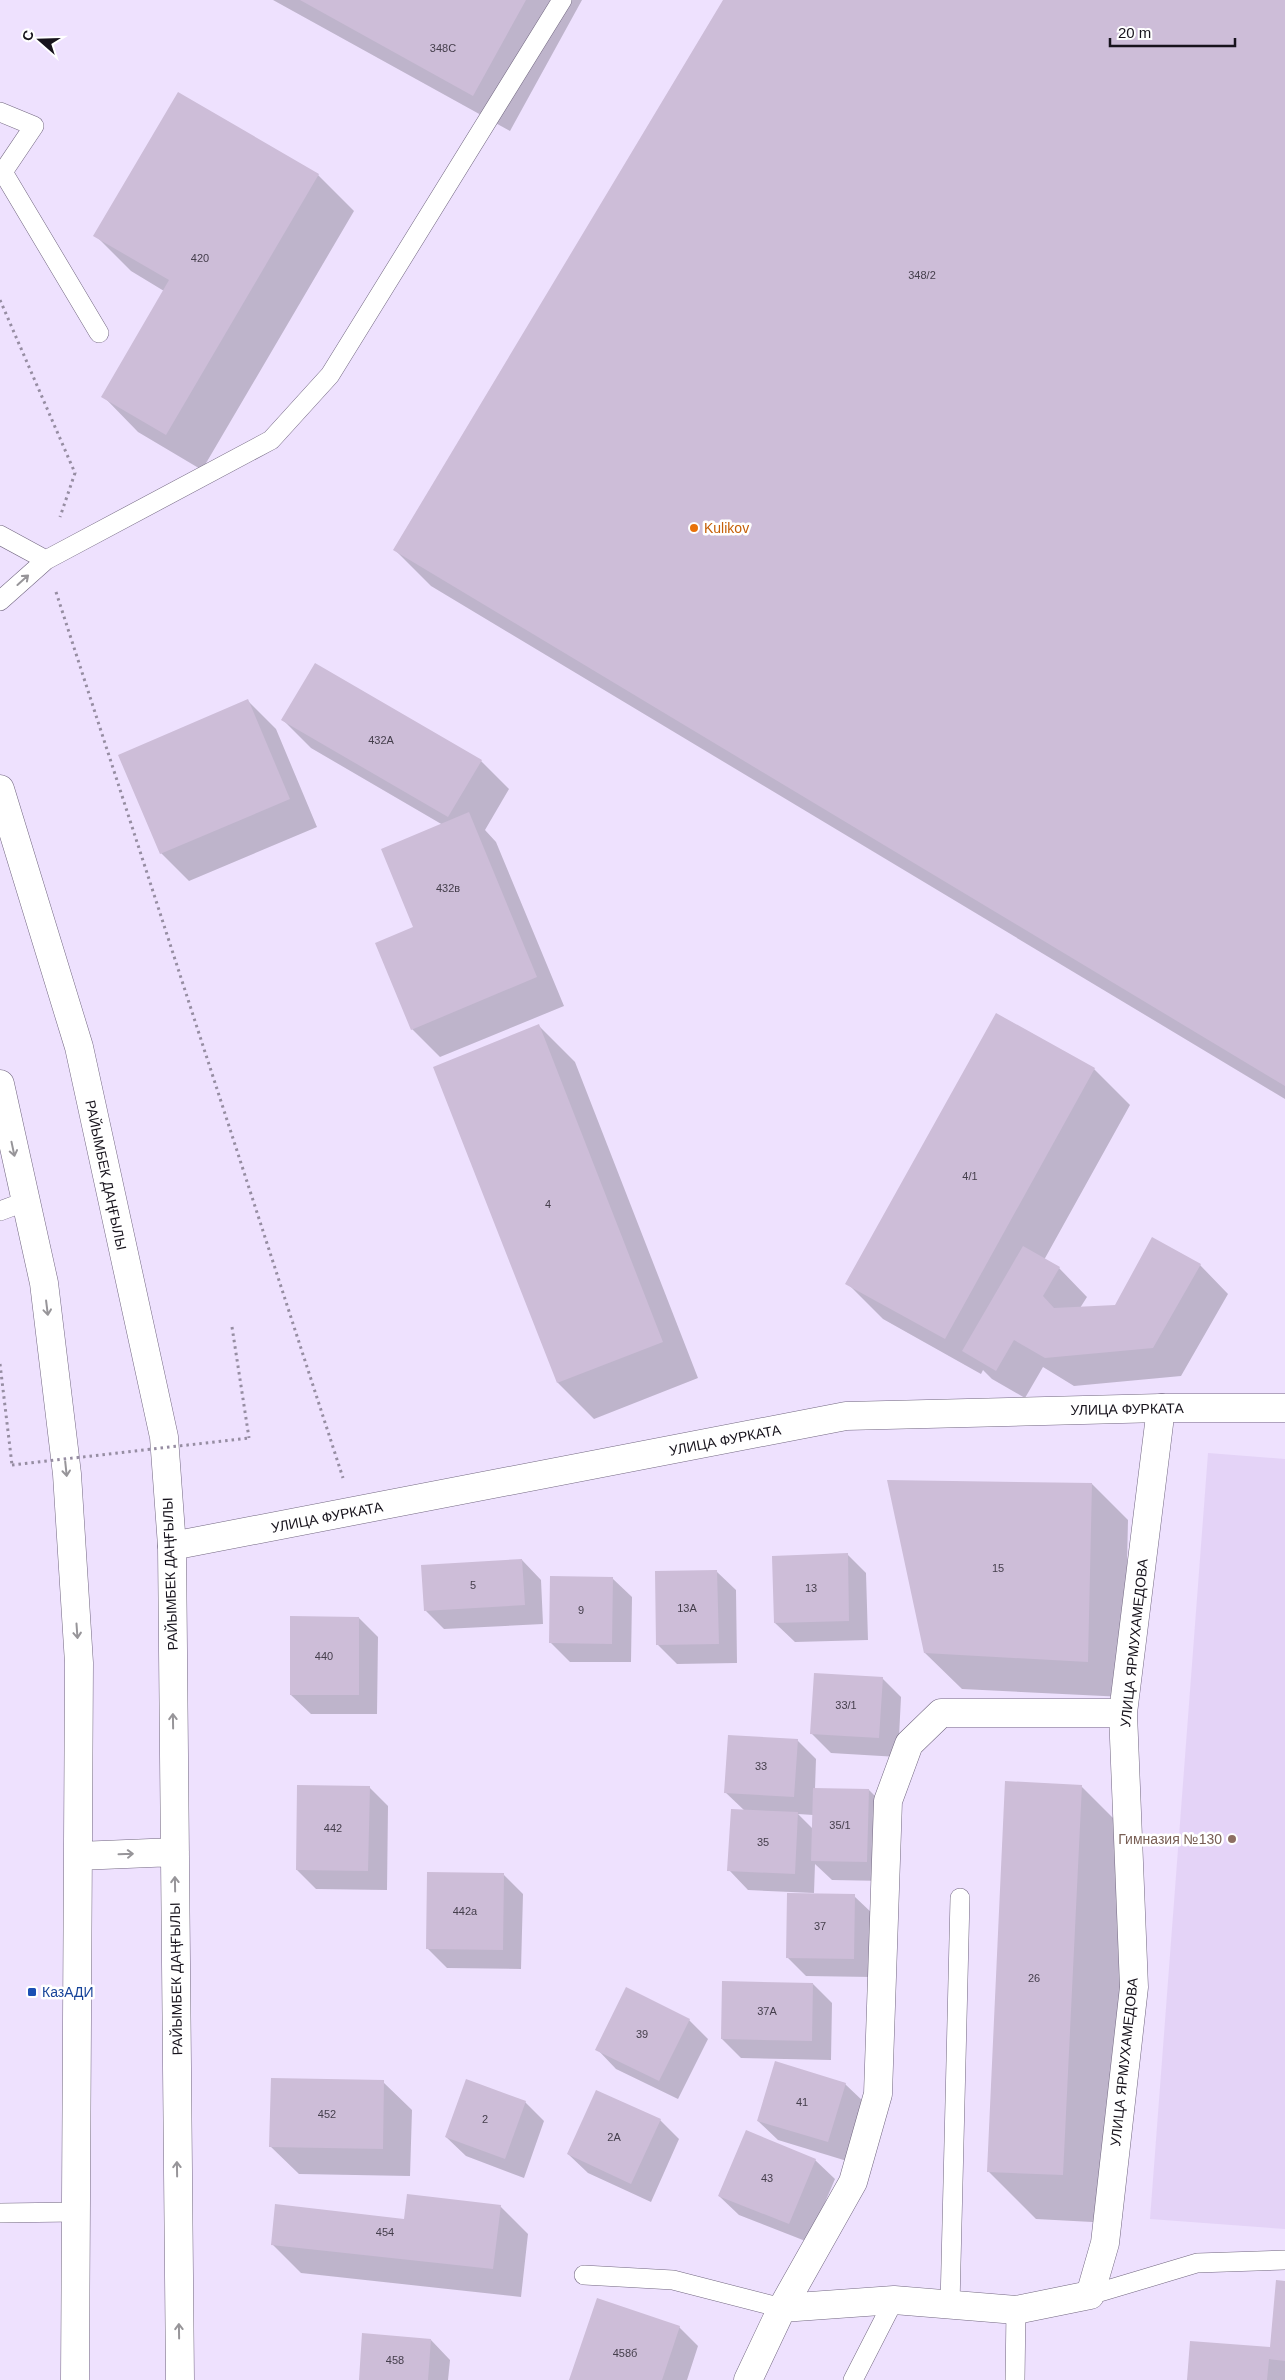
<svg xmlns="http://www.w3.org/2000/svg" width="1285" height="2380" font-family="Arial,sans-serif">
	<rect width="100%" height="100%" fill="#eee1fe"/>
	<!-- built -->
	<path fill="#e4d3f7" d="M 1208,1453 L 1285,1459 L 1285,2229 L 1150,2219 Z"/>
	<!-- shadow -->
	<path fill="#0003" fill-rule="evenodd" d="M 273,0 L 582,0 L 510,131 Z
		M 724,0 L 1285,0 L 1285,1099 L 431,586 L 395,550 Z
		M 318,175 L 354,211 L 202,470 L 138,432 L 103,396 L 164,291 L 131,271 L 95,235 Z
		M 248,701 L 276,729 L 317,827 L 189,881 L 161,853 Z
		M 283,720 L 481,761 L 509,789 L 485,830 L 496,842 L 564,1006 L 440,1057 L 412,1029 L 414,928 L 443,825 L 311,748 Z
		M 539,1026 L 575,1062 L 698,1378 L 594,1419 L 558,1383 Z
		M 1094,1069 L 1130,1105 L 1044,1260 L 1059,1268 L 1087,1297 L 1080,1308 L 1115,1306 L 1200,1265 L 1228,1294 L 1181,1376 L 1074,1386 L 1043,1367 L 1025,1398 L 992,1379 L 983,1370 L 981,1374 L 883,1319 L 847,1283 Z
		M 1092,1484 L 1128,1520 L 1124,1697 L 962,1689 L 925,1653 Z
		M 847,1554 L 866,1573 L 868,1640 L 795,1642 L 775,1623 Z
		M 522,1560 L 541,1580 L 543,1624 L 444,1629 L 425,1610 Z
		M 716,1571 L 736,1590 L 737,1663 L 677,1664 L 658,1645 Z
		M 612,1578 L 632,1597 L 631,1662 L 570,1662 L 550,1642 Z
		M 359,1618 L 378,1637 L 377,1714 L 311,1714 L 291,1695 Z
		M 882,1678 L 901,1697 L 898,1757 L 831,1753 L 812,1734 Z
		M 797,1740 L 816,1759 L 815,1789 L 869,1790 L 888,1809 L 886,1881 L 832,1880 L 815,1864 L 814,1893 L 748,1890 L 729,1870 L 745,1811 L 725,1792 ZM 798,1814 L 813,1815 L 813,1829 Z
		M 1081,1786 L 1129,1834 L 1111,2223 L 1036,2219 L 988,2171 Z
		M 369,1787 L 388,1806 L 387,1890 L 316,1889 L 297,1870 Z
		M 504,1875 L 523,1894 L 521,1969 L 447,1968 L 428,1949 Z
		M 854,1896 L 874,1915 L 872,1977 L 806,1976 L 787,1957 Z
		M 813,1984 L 832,2003 L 831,2060 L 741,2058 L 722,2039 Z
		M 689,2020 L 708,2039 L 678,2099 L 616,2069 L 597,2049 Z
		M 383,2082 L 412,2110 L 410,2176 L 299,2174 L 270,2146 Z
		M 845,2084 L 865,2103 L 847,2161 L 778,2140 L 758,2121 Z
		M 525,2102 L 544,2121 L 524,2178 L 466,2156 L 446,2137 Z
		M 660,2120 L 679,2139 L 651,2202 L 588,2173 L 568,2154 Z
		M 815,2160 L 835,2179 L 808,2242 L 739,2215 L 719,2196 Z
		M 500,2206 L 528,2234 L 521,2297 L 301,2273 L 272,2244 Z
		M 1285,2282 L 1285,2380 L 1188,2380 L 1271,2348 Z
		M 679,2327 L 698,2346 L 687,2380 L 571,2380 Z
		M 431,2340 L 450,2360 L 448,2380 L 360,2380 Z"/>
	<!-- building -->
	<path fill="#cdbdd8" d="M 300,0 L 526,0 L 473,96 Z
		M 723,0 L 1285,0 L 1285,1086 L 393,550 Z
		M 178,92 L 319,174 L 166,435 L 101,397 L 169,280 L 93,236 Z
		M 315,663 L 482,760 L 448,817 L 281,720 Z
		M 248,699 L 290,799 L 160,854 L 118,755 Z
		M 469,812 L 537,977 L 411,1030 L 375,943 L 413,927 L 381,849 Z
		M 996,1013 L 1095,1068 L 945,1339 L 845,1284 Z
		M 539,1024 L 663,1342 L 557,1383 L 433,1067 Z
		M 1152,1237 L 1201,1264 L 1153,1348 L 1045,1358 L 1014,1340 L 996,1371 L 962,1351 L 1023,1246 L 1060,1267 L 1043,1296 L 1054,1308 L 1115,1305 Z
		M 887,1480 L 1092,1483 L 1088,1662 L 924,1653 Z
		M 848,1553 L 849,1621 L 774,1623 L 772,1556 Z
		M 522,1559 L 525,1605 L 424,1611 L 421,1565 Z
		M 717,1570 L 719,1644 L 656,1645 L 655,1571 Z
		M 550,1576 L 613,1577 L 612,1644 L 549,1643 Z
		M 290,1616 L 359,1617 L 359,1695 L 290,1695 Z
		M 814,1673 L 883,1677 L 879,1738 L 810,1734 Z
		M 728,1735 L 798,1739 L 794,1797 L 724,1793 Z
		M 1005,1781 L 1082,1785 L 1063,2175 L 987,2172 Z
		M 297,1785 L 370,1786 L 368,1871 L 296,1870 Z
		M 813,1788 L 869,1789 L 867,1862 L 811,1861 Z
		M 731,1809 L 798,1812 L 795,1874 L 727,1871 Z
		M 427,1872 L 504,1873 L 503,1950 L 426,1949 Z
		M 787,1893 L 855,1894 L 854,1959 L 786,1958 Z
		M 722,1981 L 813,1983 L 812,2041 L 721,2039 Z
		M 626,1987 L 690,2019 L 659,2081 L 595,2050 Z
		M 775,2061 L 846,2083 L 828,2142 L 757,2121 Z
		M 271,2078 L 384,2080 L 383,2149 L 269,2147 Z
		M 466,2079 L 526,2101 L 505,2159 L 445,2137 Z
		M 596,2090 L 661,2119 L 631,2184 L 567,2154 Z
		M 746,2130 L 816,2159 L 789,2224 L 718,2196 Z
		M 407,2194 L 501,2205 L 493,2269 L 271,2245 L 275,2204 L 404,2219 Z
		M 1276,2280 L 1285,2281 L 1285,2361 L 1269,2359 L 1267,2380 L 1187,2380 L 1190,2341 L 1270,2347 Z
		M 597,2298 L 680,2326 L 662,2380 L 569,2380 Z
		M 362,2333 L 431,2339 L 428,2380 L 359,2380 Z"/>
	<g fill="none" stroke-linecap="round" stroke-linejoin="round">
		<defs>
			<path id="service" d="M 0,112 L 34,126 L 3,172 L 99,333
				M 0,535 L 46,560
				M 0,601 L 46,560 L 271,440 L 330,375 L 562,0
				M 0,1211 L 24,1202
				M 0,2213 L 74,2212
				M 584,2275 L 673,2280 L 782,2308
				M 1090,2295 L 1197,2263 L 1285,2260
				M 950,2305 L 960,1898
				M 853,2380 L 894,2300
				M 1015,2380 L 1016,2310"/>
			<path id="minor" d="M 782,2308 L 894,2300 L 1016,2310 L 1090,2295 L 1105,2243 L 1134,1987 L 1123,1713 L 1161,1408
				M 748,2380 L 782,2308 L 853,2182 L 878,2094 L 888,1801 L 909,1744 L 941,1713 L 1123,1713"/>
			<path id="tertiary" d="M 172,1546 L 846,1416 L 1161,1408 L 1285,1408"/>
			<path id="primary" d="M 0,789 L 79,1047 L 164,1437 L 172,1546 L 180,2380
				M 0,1084 L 44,1283 L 67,1474 L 79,1663 L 75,2380
				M 78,1856 L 175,1852"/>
		</defs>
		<!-- service casing -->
		<use href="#service" stroke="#726780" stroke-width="20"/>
		<!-- minor casing -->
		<use href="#minor" stroke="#726780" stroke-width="29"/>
		<!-- tertiary casing -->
		<use href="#tertiary" stroke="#726780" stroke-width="29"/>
		<!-- primary casing -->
		<use href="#primary" stroke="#726780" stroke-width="29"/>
		<!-- path -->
		<path stroke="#968da2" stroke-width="3" stroke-dasharray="2.5 4" stroke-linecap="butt" d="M 0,300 L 75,473 L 60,517
			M 56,592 L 343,1478
			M 232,1327 L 249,1438
			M 0,1364 L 12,1465"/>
		<!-- service -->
		<use href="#service" stroke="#fff" stroke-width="19"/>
		<!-- minor -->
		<use href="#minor" stroke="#fff" stroke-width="28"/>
		<!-- tertiary -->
		<use href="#tertiary" stroke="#fff" stroke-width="28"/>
		<!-- primary -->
		<use href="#primary" stroke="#fff" stroke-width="28"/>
		<!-- path-bridge -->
		<path stroke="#968da2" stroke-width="3" stroke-dasharray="2.5 4" stroke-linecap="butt" d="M 12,1465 L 249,1438"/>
	</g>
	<!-- one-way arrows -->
	<defs><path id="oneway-shaft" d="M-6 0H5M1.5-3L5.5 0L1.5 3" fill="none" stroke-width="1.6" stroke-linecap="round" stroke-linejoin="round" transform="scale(1.25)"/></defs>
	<g stroke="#979599">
		<use href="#oneway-shaft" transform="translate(23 580) rotate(-42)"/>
		<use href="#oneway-shaft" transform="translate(13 1149) rotate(78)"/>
		<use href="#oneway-shaft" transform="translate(47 1308) rotate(83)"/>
		<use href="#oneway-shaft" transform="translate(66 1469) rotate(84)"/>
		<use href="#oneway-shaft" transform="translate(77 1631) rotate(86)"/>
		<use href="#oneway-shaft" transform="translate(173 1721) rotate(-91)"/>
		<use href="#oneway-shaft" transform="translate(126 1854) rotate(-2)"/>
		<use href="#oneway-shaft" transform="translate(175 1884) rotate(-91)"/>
		<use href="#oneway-shaft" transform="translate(177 2169) rotate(-91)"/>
		<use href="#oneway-shaft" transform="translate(179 2331) rotate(-91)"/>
	</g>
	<!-- markers -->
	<circle fill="#e8710a" stroke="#fff" stroke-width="2" cx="694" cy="528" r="5"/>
	<circle fill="#8d6e63" stroke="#fff" stroke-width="2" cx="1232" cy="1839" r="5"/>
	<rect fill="#1a4fb4" stroke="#fff" stroke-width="2" x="27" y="1987" width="10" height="10" rx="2.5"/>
	<g text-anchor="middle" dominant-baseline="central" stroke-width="5" stroke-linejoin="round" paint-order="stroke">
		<!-- number labels -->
		<g font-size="11" fill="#443e4b">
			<text x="443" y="48">348С</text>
			<text x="200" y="258">420</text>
			<text x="922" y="275">348/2</text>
			<text x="381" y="740">432А</text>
			<text x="448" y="888">432в</text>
			<text x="970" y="1176">4/1</text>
			<text x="548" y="1204">4</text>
			<text x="998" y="1568">15</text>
			<text x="473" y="1585">5</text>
			<text x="811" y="1588">13</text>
			<text x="687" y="1608">13А</text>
			<text x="581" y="1610">9</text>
			<text x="324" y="1656">440</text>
			<text x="846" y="1705">33/1</text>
			<text x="761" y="1766">33</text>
			<text x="840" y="1825">35/1</text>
			<text x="333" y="1828">442</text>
			<text x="763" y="1842">35</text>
			<text x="465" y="1911">442а</text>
			<text x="820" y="1926">37</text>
			<text x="1034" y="1978">26</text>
			<text x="767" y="2011">37А</text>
			<text x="642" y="2034">39</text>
			<text x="802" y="2102">41</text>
			<text x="327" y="2114">452</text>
			<text x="485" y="2119">2</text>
			<text x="614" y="2137">2А</text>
			<text x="767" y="2178">43</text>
			<text x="385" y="2232">454</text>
			<text x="625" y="2353">458б</text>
			<text x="395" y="2360">458</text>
		</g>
		<!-- food labels -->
		<g font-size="14" fill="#c56008" stroke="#fff" text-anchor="start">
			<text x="704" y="528">Kulikov</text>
		</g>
		<!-- street labels -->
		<g font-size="14" fill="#17131c" stroke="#fff">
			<text transform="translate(106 1175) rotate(78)">РАЙЫМБЕК ДАҢҒЫЛЫ</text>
			<text transform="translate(1127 1409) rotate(-1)">УЛИЦА ФУРКАТА</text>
			<text transform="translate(725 1440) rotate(-11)">УЛИЦА ФУРКАТА</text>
			<text transform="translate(327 1517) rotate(-11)">УЛИЦА ФУРКАТА</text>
			<text transform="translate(170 1574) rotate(-92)">РАЙЫМБЕК ДАҢҒЫЛЫ</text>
			<text transform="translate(1134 1643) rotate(-84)">УЛИЦА ЯРМУХАМЕДОВА</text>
			<text transform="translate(176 1979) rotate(-91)">РАЙЫМБЕК ДАҢҒЫЛЫ</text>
			<text transform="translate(1124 2062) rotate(-84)">УЛИЦА ЯРМУХАМЕДОВА</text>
		</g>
		<!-- education labels -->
		<g font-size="14" fill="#785e54" stroke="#fff" text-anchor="end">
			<text x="1222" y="1839">Гимназия №130</text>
		</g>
		<!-- transit labels -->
		<g font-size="14" fill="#164399" stroke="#fff" text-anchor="start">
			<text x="42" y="1992">КазАДИ</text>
		</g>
	</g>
	<!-- north arrow -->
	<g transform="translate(40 40) rotate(290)" stroke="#ffffff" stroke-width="4" paint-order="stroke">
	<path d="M0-4L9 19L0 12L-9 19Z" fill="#17131c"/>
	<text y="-8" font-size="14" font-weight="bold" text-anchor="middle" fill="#17131c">С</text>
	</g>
	<!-- scale -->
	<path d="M1110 38v8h125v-8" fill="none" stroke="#17131c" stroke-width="2.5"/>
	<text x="1118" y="38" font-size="15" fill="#17131c" stroke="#ffffff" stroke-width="4" paint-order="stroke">20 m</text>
</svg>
